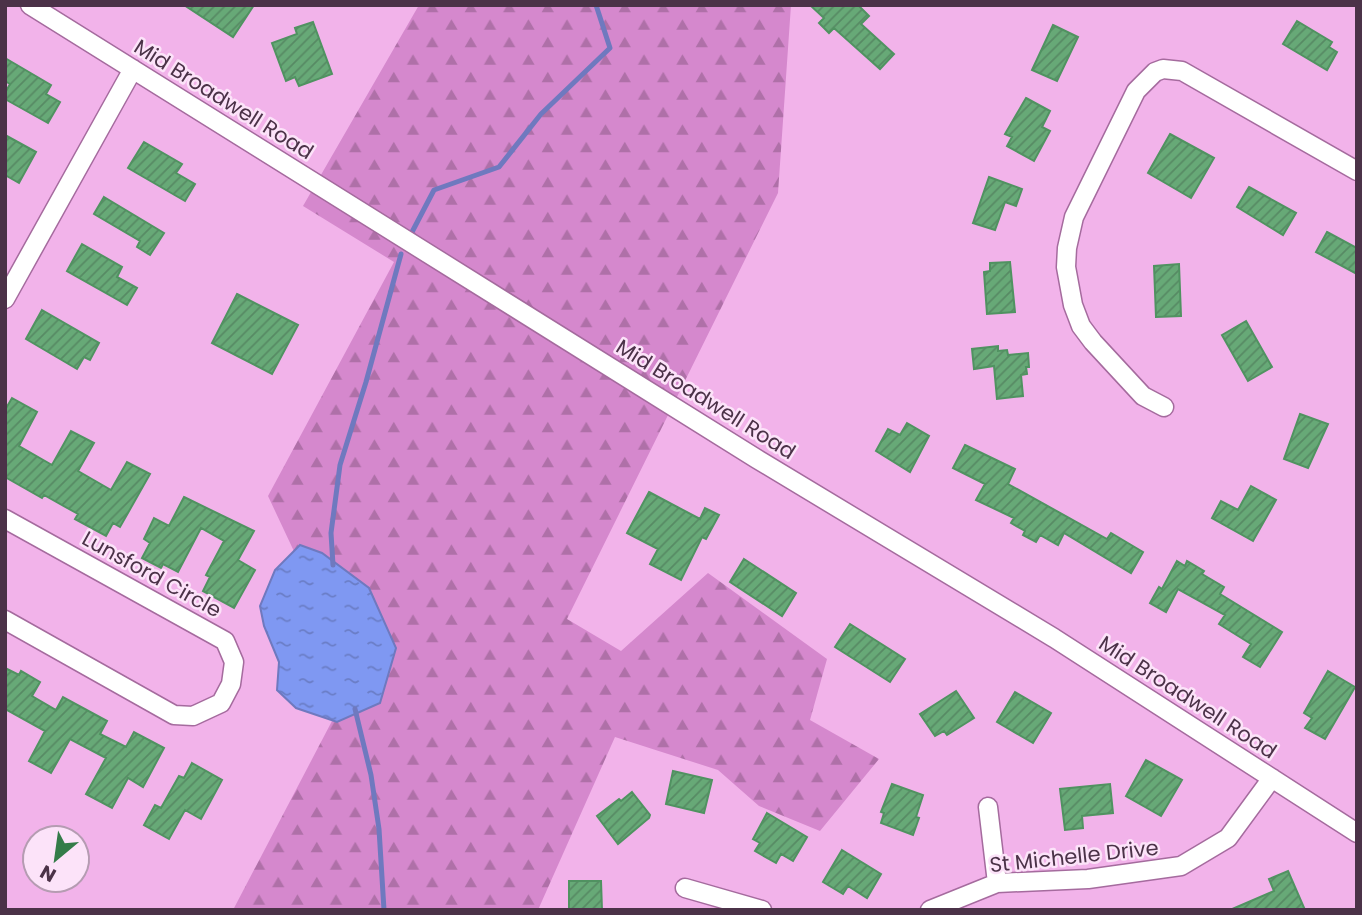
<svg xmlns="http://www.w3.org/2000/svg" width="1362" height="915" font-family="Poppins,sans-serif">
	<defs>
		<pattern id="forest-firs" width="22" height="20" patternUnits="userSpaceOnUse" patternTransform="scale(1.75)"><rect width="22" height="20" fill="#d588cd"/><path d="M5 1l3.5 6h-7zM16 11l3.5 6h-7z" fill="#af70a8"/></pattern>
		<pattern id="water-ripples" width="26" height="14" patternUnits="userSpaceOnUse" patternTransform="scale(1.75)"><rect width="26" height="14" fill="#7f98f2"/><path d="M2 4q2-2 4 0t4 0M15 11q2-2 4 0t4 0" fill="none" stroke="#6a7dc6"/></pattern>
		<pattern id="building-hatch" width="6" height="6" patternUnits="userSpaceOnUse" patternTransform="scale(1.75)"><rect width="6" height="6" fill="#67a977"/><path d="M-1 1l2-2M0 6l6-6M5 7l2-2" fill="none" stroke="#578a64"/></pattern>
	</defs>
	<rect width="100%" height="100%" fill="#f2b3ea"/>
	<!-- forest -->
	<path fill="url(#forest-firs)" d="M 419,5 L 791,5 L 778,193 L 567,619 L 621,651 L 708,573 L 827,659 L 810,720 L 879,759 L 820,831 L 759,806 L 718,770 L 615,737 L 538,910 L 233,910 L 354,679 L 268,496 L 394,262 L 303,206 Z"/>
	<!-- water -->
	<path fill="url(#water-ripples)" stroke="#6f79bf" stroke-width="2" d="M 300,545 L 322,553 L 369,588 L 396,648 L 380,703 L 337,722 L 296,708 L 277,690 L 279,662 L 264,626 L 260,606 L 275,570 Z"/>
	<g fill="none" stroke-linecap="round" stroke-linejoin="round">
		<!-- stream -->
		<path stroke="#6f79bf" stroke-width="5" d="M 411,234 L 434,190 L 499,167 L 541,114 L 610,48 L 596,5
			M 333,565 L 331,533 L 340,465 L 366,382 L 401,254
			M 355,709 L 371,775 L 379,829 L 384,910"/>
	</g>
	<!-- building -->
	<path fill="url(#building-hatch)" stroke="#509261" stroke-width="2" d="M 184,5 L 254,5 L 233,37 Z
		M 810,5 L 858,5 L 869,16 L 861,24 L 894,54 L 880,69 L 834,28 L 829,33 L 819,23 L 824,18 Z
		M 1297,21 L 1332,42 L 1329,47 L 1337,52 L 1327,70 L 1283,44 Z
		M 313,22 L 332,74 L 299,86 L 295,77 L 286,81 L 272,43 L 297,34 L 295,28 Z
		M 1053,25 L 1078,37 L 1057,81 L 1032,70 Z
		M 5,58 L 51,85 L 46,94 L 60,102 L 48,123 L 5,99 L 5,93 L 10,84 L 5,81 Z
		M 1026,98 L 1050,111 L 1042,127 L 1050,131 L 1034,161 L 1007,146 L 1012,137 L 1005,134 Z
		M 1170,134 L 1214,158 L 1191,198 L 1148,173 Z
		M 5,135 L 36,152 L 19,183 L 5,175 Z
		M 144,142 L 182,164 L 176,173 L 195,184 L 185,201 L 128,168 Z
		M 989,177 L 1022,189 L 1016,206 L 1005,202 L 995,230 L 973,223 Z
		M 1249,187 L 1296,213 L 1283,235 L 1237,207 Z
		M 104,197 L 164,233 L 150,255 L 137,247 L 140,241 L 94,214 Z
		M 1327,232 L 1357,248 L 1357,274 L 1316,252 Z
		M 82,244 L 122,267 L 117,277 L 137,288 L 127,305 L 67,271 Z
		M 1010,262 L 1015,312 L 987,314 L 984,272 L 990,271 L 990,263 Z
		M 1179,264 L 1181,316 L 1156,317 L 1154,266 Z
		M 237,294 L 298,325 L 272,374 L 212,343 Z
		M 42,310 L 99,343 L 90,360 L 84,357 L 77,369 L 26,339 Z
		M 1246,321 L 1272,367 L 1248,381 L 1222,335 Z
		M 998,346 L 998,351 L 1007,350 L 1008,355 L 1028,353 L 1029,367 L 1026,367 L 1027,374 L 1021,375 L 1023,396 L 997,399 L 994,366 L 974,369 L 972,349 Z
		M 12,398 L 37,412 L 19,446 L 52,465 L 71,431 L 94,443 L 78,471 L 111,490 L 127,462 L 150,474 L 120,527 L 113,523 L 106,536 L 75,519 L 78,514 L 44,495 L 42,498 L 5,477 L 5,410 Z
		M 1300,414 L 1328,424 L 1308,468 L 1284,459 Z
		M 907,423 L 929,436 L 910,472 L 876,451 L 888,429 L 900,435 Z
		M 965,445 L 1015,469 L 1008,484 L 1107,539 L 1111,533 L 1143,552 L 1131,573 L 1064,533 L 1058,545 L 1040,535 L 1036,542 L 1023,535 L 1025,531 L 1011,523 L 1014,518 L 976,500 L 985,484 L 953,468 Z
		M 1251,486 L 1276,500 L 1253,541 L 1212,518 L 1221,501 L 1238,510 Z
		M 649,492 L 700,519 L 705,508 L 719,515 L 706,539 L 702,537 L 681,580 L 650,564 L 658,549 L 627,533 Z
		M 184,497 L 254,531 L 238,560 L 255,570 L 234,608 L 203,591 L 210,577 L 206,575 L 224,541 L 201,528 L 178,572 L 163,564 L 161,568 L 142,558 L 150,543 L 144,539 L 154,518 L 169,526 Z
		M 744,559 L 796,593 L 782,616 L 730,582 Z
		M 1177,561 L 1185,566 L 1187,561 L 1204,571 L 1202,574 L 1224,587 L 1220,594 L 1282,632 L 1260,667 L 1243,657 L 1251,644 L 1219,624 L 1225,615 L 1178,589 L 1166,612 L 1150,603 L 1159,587 L 1162,589 Z
		M 850,624 L 905,659 L 890,682 L 835,647 Z
		M 5,668 L 19,675 L 21,671 L 40,682 L 32,696 L 56,710 L 63,697 L 107,721 L 100,734 L 126,747 L 134,732 L 164,748 L 143,787 L 128,778 L 112,808 L 86,794 L 106,758 L 70,739 L 51,773 L 29,761 L 45,731 L 5,709 Z
		M 1328,671 L 1355,687 L 1325,739 L 1305,728 L 1312,718 L 1304,713 Z
		M 956,691 L 974,718 L 947,735 L 944,731 L 935,736 L 920,714 Z
		M 1015,692 L 1051,713 L 1033,743 L 997,722 Z
		M 1146,760 L 1182,780 L 1161,816 L 1126,796 Z
		M 192,763 L 222,780 L 201,819 L 185,810 L 169,839 L 144,825 L 155,805 L 161,808 L 179,776 L 184,778 Z
		M 673,771 L 712,780 L 704,813 L 666,804 Z
		M 892,784 L 923,795 L 916,817 L 919,818 L 913,835 L 881,823 L 884,813 L 881,812 Z
		M 1110,784 L 1113,813 L 1082,816 L 1083,828 L 1065,830 L 1060,789 Z
		M 632,792 L 650,815 L 649,818 L 618,844 L 597,816 L 619,799 L 621,801 Z
		M 767,813 L 807,837 L 793,861 L 781,854 L 776,863 L 755,851 L 760,843 L 753,839 Z
		M 842,850 L 881,874 L 867,898 L 848,886 L 843,894 L 823,882 Z
		M 1288,871 L 1305,910 L 1230,910 L 1274,891 L 1269,879 Z
		M 569,881 L 601,881 L 602,910 L 569,910 Z"/>
	<g fill="none" stroke-linecap="round" stroke-linejoin="round">
		<defs>
			<path id="minor" d="M 30,5 L 757,459 L 1054,638 L 1357,833
				M 5,299 L 133,69
				M 1164,407 L 1143,396 L 1093,342 L 1081,326 L 1073,305 L 1066,267 L 1067,248 L 1074,217 L 1136,91 L 1155,72 L 1163,69 L 1182,71 L 1357,171
				M 5,519 L 225,641 L 234,662 L 231,684 L 221,703 L 193,716 L 174,715 L 5,620
				M 988,807 L 997,883
				M 685,888 L 762,910
				M 930,910 L 997,883 L 1088,879 L 1181,866 L 1228,838 L 1272,778"/>
		</defs>
		<!-- minor casing -->
		<use href="#minor" stroke="#a56b9e" stroke-width="21"/>
		<!-- minor -->
		<use href="#minor" stroke="#fff" stroke-width="18"/>
	</g>
	<g text-anchor="middle" dominant-baseline="central" stroke-width="5" stroke-linejoin="round" paint-order="stroke">
		<!-- street labels -->
		<g font-size="21" fill="#4b3248" stroke="#fce3f9">
			<text transform="translate(224 99) rotate(32)">Mid Broadwell Road</text>
			<text transform="translate(706 399) rotate(32)">Mid Broadwell Road</text>
			<text transform="translate(152 574) rotate(29)">Lunsford Circle</text>
			<text transform="translate(1188 697) rotate(33)">Mid Broadwell Road</text>
			<text transform="translate(1074 856) rotate(-6)">St Michelle Drive</text>
		</g>
	</g>
	<!-- border -->
	<rect width="1362" height="915" fill="none" stroke="#4b3248" stroke-width="14"/>
	<!-- north arrow -->
	<g transform="translate(56 859) rotate(209)"><circle r="33" fill="#fce3f9" stroke="#b59cb2" stroke-width="2"/>
	<path d="M0-5L12 26L0 18L-12 26Z" fill="#347c49"/>
	<text y="-10" font-size="19" font-weight="bold" text-anchor="middle" fill="#4b3248">N</text>
	</g>
</svg>
